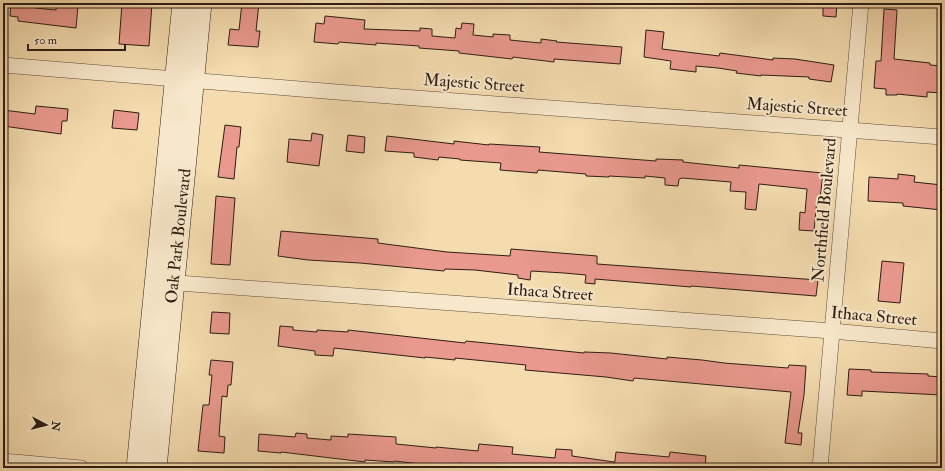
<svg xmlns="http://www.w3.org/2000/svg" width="945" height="471" font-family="'IM FELL Double Pica',serif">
	<rect width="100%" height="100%" fill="#f4dcaf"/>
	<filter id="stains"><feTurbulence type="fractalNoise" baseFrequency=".005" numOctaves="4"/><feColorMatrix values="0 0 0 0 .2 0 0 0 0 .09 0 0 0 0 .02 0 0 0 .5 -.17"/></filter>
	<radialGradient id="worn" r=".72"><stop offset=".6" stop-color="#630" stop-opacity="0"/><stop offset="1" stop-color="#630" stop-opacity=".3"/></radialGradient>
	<!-- building -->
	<path fill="#e9998e" stroke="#2e1d14" d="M 11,3 L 35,4 L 35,8 L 56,10 L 56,4 L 78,6 L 76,28 L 18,21 L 18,17 L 10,16 Z
		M 122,3 L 152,3 L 149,46 L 119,44 Z
		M 242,3 L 259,3 L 256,31 L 260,31 L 258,47 L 228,45 L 230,29 L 239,30 Z
		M 823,3 L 837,3 L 836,17 L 823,16 Z
		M 884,9 L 897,10 L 894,59 L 930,63 L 930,65 L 942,66 L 942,93 L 927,92 L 927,97 L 897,94 L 897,95 L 886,95 L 886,89 L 874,88 L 876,61 L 881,61 Z
		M 325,16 L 365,20 L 364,29 L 420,31 L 420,28 L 432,29 L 432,36 L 455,38 L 456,28 L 461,29 L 462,23 L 474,24 L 473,35 L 493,37 L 493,34 L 510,35 L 510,40 L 530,42 L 541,43 L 541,39 L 557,41 L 556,42 L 622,47 L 620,64 L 554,59 L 554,62 L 513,57 L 512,59 L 459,53 L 459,51 L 419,48 L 419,46 L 376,43 L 376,45 L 339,42 L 338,44 L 314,42 L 316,23 L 324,24 Z
		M 646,30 L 664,32 L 662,49 L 719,56 L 720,53 L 773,60 L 773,58 L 795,59 L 834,65 L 831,82 L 809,79 L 809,77 L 761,75 L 761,76 L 736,73 L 737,71 L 718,68 L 696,66 L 696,72 L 670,69 L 671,61 L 644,57 Z
		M 36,106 L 68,109 L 67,121 L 62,121 L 61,134 L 3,126 L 3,110 L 35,114 Z
		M 114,110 L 139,113 L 137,130 L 112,128 Z
		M 225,125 L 241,127 L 239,147 L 237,147 L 234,179 L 218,177 Z
		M 312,133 L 323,135 L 319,166 L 287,162 L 289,139 L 311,141 Z
		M 348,135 L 365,137 L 364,153 L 346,151 Z
		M 387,136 L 454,144 L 454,141 L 489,145 L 489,144 L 540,147 L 539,152 L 656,161 L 656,159 L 683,160 L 683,162 L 739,168 L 739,165 L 823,173 L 820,199 L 817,199 L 814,231 L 799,230 L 800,212 L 805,213 L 807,189 L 759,184 L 756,210 L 745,209 L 746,192 L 730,191 L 731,182 L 682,178 L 679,179 L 678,186 L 665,185 L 665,178 L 645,176 L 645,178 L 609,176 L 609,177 L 586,176 L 586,174 L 538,170 L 537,173 L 500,170 L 501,163 L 460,160 L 460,159 L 439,157 L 438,160 L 414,157 L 414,153 L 385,151 Z
		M 898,174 L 915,176 L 914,182 L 942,185 L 942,210 L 903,206 L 903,203 L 868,201 L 869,177 L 898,179 Z
		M 216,196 L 235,198 L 230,265 L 211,264 Z
		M 281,231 L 378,239 L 378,243 L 447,252 L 510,256 L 511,249 L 597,256 L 597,264 L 818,280 L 816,296 L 691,286 L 691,287 L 595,279 L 595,284 L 585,283 L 586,275 L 564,273 L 531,271 L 530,280 L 518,278 L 518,275 L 475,270 L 445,269 L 444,271 L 360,263 L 308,260 L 278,256 Z
		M 882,261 L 904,263 L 900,303 L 878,301 Z
		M 212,312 L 230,313 L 229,334 L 210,333 Z
		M 280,326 L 293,327 L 293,330 L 317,332 L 317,330 L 348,332 L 348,330 L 465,343 L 466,341 L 584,353 L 584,352 L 611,353 L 667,359 L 667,357 L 702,360 L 724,363 L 788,368 L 789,365 L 806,366 L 804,395 L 798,433 L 802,433 L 801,445 L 785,443 L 791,392 L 634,378 L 633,381 L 606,377 L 525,370 L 526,365 L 455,358 L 455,360 L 425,357 L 425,358 L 334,348 L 333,356 L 315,355 L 315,351 L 278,346 Z
		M 211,360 L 233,362 L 231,385 L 228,385 L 227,397 L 222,396 L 219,436 L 225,437 L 224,453 L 198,451 L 203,405 L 209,405 L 212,375 L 209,375 Z
		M 849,369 L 871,370 L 871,372 L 928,374 L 928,376 L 942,377 L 942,395 L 862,391 L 862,396 L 847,395 Z
		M 296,433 L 307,434 L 307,438 L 331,440 L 331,436 L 348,437 L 348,434 L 396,437 L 396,444 L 436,448 L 436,447 L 478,451 L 479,444 L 513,447 L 512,454 L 555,458 L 556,449 L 572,450 L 572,456 L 614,462 L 614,468 L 495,468 L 495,467 L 458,463 L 457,468 L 394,461 L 394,462 L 365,460 L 365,462 L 281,452 L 281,453 L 258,451 L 259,434 L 295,437 Z
		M 616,452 L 669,457 L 670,452 L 706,456 L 705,468 L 614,468 Z"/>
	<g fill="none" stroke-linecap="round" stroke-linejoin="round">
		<defs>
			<path id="street" d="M 3,65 L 349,93 L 942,137
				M 165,282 L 832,331 L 942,341
				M 3,461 L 81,468
				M 820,468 L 861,3"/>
			<path id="secondary" d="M 137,468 L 183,3
				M 156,468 L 201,3"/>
		</defs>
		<!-- street casing -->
		<use href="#street" stroke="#604d3b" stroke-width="16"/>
		<!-- secondary casing -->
		<use href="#secondary" stroke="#2e1d14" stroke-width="22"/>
		<!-- street -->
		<use href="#street" stroke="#f8e8cb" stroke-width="15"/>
		<!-- secondary -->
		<use href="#secondary" stroke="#f8e8cb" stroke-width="21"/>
	</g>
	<g text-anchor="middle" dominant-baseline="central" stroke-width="4" stroke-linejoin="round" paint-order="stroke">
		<!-- street labels -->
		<g font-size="17" fill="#2e1d14" stroke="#f8e8cb">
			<text transform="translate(474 83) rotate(4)">Majestic Street</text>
			<text transform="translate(797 107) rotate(4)">Majestic Street</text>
			<text transform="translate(824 210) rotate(-85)">Northfield Boulevard</text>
			<text transform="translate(178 236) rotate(-84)">Oak Park Boulevard</text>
			<text transform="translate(550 292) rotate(4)">Ithaca Street</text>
			<text transform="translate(874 316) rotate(5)">Ithaca Street</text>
		</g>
	</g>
	<!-- margin -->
	<rect width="945" height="471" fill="none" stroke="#f4dcaf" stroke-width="16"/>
	<rect x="4" y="4" width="937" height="463" fill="none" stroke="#2e1d14" stroke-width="2"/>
	<rect x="8" y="8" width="929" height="455" fill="none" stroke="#2e1d14"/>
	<!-- north arrow -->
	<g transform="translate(46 425) rotate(97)" stroke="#f8e8cb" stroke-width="3" paint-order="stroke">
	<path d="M0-3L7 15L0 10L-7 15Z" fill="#2e1d14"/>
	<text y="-6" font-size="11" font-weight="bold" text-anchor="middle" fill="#2e1d14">N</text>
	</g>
	<!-- scale -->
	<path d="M28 44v6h97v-6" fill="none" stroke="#2e1d14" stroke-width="2"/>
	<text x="34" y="44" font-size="12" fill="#2e1d14" stroke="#f8e8cb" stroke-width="3" paint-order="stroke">50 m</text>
	<rect width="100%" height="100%" filter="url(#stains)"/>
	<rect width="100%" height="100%" fill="url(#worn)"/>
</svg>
